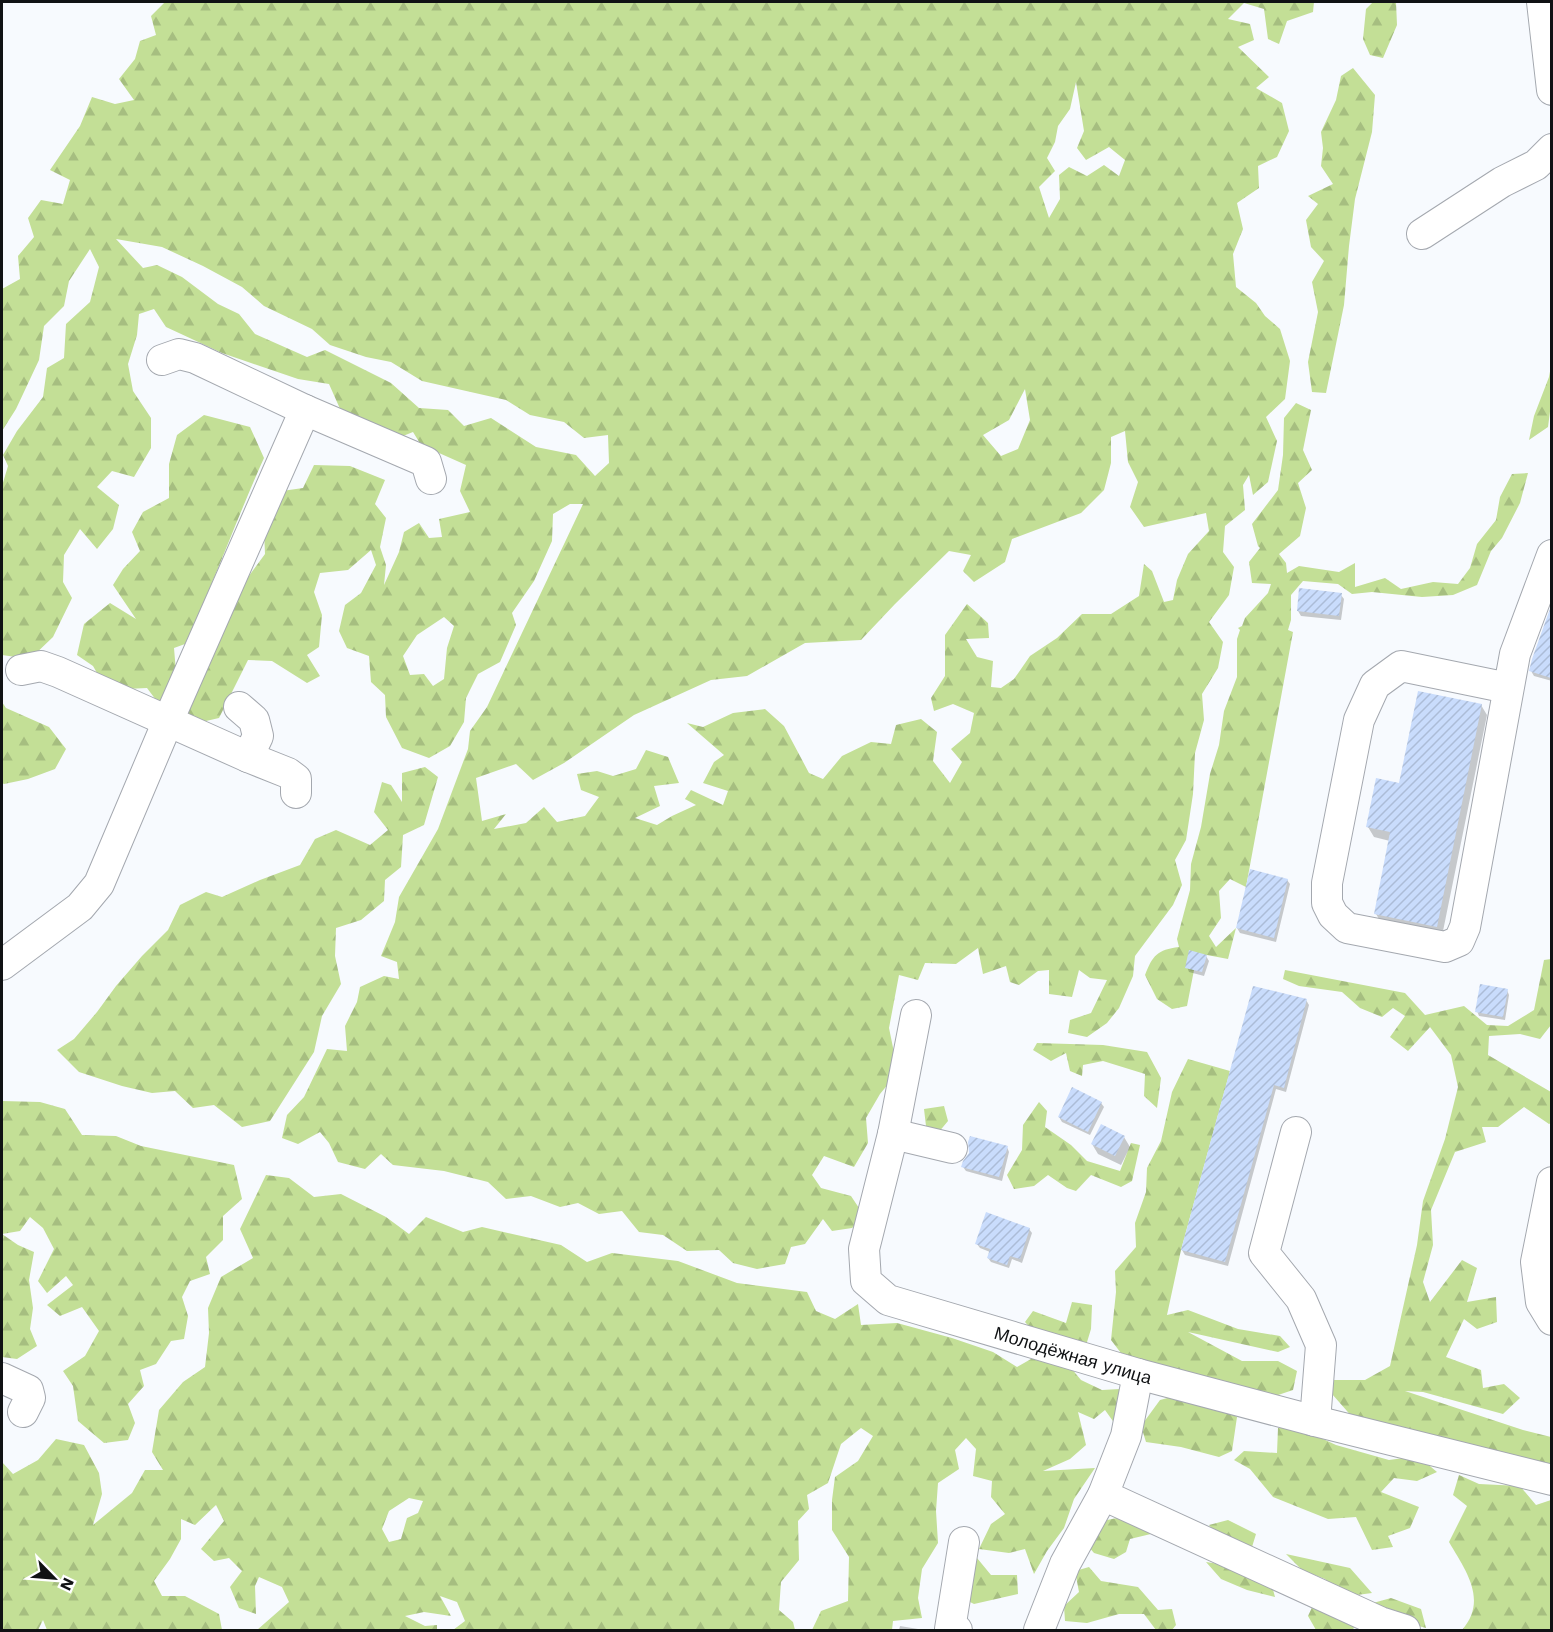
<svg xmlns="http://www.w3.org/2000/svg" width="1553" height="1632" font-family="'Work Sans',sans-serif">
	<defs>
		<pattern id="forest-firs" width="22" height="20" patternUnits="userSpaceOnUse" patternTransform="scale(1.5)"><rect width="22" height="20" fill="#c3df96"/><path d="M5 1l3.5 6h-7zM16 11l3.5 6h-7z" fill="#a6be80"/></pattern>
		<pattern id="building-hatch" width="6" height="6" patternUnits="userSpaceOnUse" patternTransform="scale(1.5)"><rect width="6" height="6" fill="#c9dcfc"/><path d="M-1 1l2-2M0 6l6-6M5 7l2-2" fill="none" stroke="#acbcd7"/></pattern>
	</defs>
	<rect width="100%" height="100%" fill="#f7fafe"/>
	<!-- forest -->
	<path fill="url(#forest-firs)" fill-rule="evenodd" d="M 165,2 L 1314,2 L 1313,12 L 1287,21 L 1279,44 L 1268,39 L 1264,9 L 1244,3 L 1228,19 L 1250,24 L 1254,40 L 1238,47 L 1269,77 L 1256,88 L 1282,103 L 1289,131 L 1277,157 L 1258,166 L 1259,188 L 1237,203 L 1243,229 L 1233,254 L 1236,287 L 1256,303 L 1265,316 L 1280,329 L 1290,361 L 1285,399 L 1266,417 L 1277,441 L 1268,482 L 1253,495 L 1249,475 L 1243,485 L 1245,510 L 1225,526 L 1223,552 L 1234,567 L 1229,595 L 1209,622 L 1223,642 L 1218,668 L 1202,694 L 1204,720 L 1195,753 L 1193,794 L 1186,840 L 1175,860 L 1182,885 L 1173,905 L 1135,956 L 1133,976 L 1119,1008 L 1107,1023 L 1087,1037 L 1068,1033 L 1070,1020 L 1091,1013 L 1107,980 L 1090,978 L 1079,970 L 1072,997 L 1049,994 L 1049,970 L 1038,971 L 1019,985 L 1010,982 L 1006,966 L 983,974 L 978,948 L 956,964 L 925,963 L 918,980 L 899,975 L 889,1028 L 898,1072 L 880,1094 L 866,1118 L 868,1143 L 854,1167 L 824,1156 L 812,1175 L 821,1188 L 851,1196 L 865,1217 L 852,1228 L 832,1231 L 823,1219 L 805,1244 L 791,1247 L 785,1264 L 757,1269 L 733,1263 L 719,1250 L 687,1251 L 663,1235 L 639,1232 L 622,1211 L 599,1214 L 578,1203 L 560,1207 L 531,1196 L 506,1199 L 488,1182 L 444,1171 L 393,1165 L 381,1154 L 365,1169 L 338,1162 L 329,1143 L 320,1132 L 298,1144 L 282,1138 L 287,1115 L 304,1097 L 327,1049 L 347,1051 L 345,1026 L 357,1002 L 360,987 L 384,976 L 399,979 L 397,962 L 381,956 L 395,922 L 399,897 L 438,829 L 468,749 L 470,731 L 487,707 L 583,504 L 570,504 L 553,514 L 552,541 L 534,581 L 512,613 L 516,625 L 500,662 L 478,674 L 466,698 L 464,722 L 450,746 L 429,758 L 402,748 L 386,717 L 385,695 L 371,682 L 369,656 L 347,648 L 339,631 L 345,605 L 361,593 L 376,565 L 371,550 L 348,570 L 320,573 L 314,592 L 322,615 L 319,647 L 307,655 L 320,676 L 307,683 L 272,661 L 248,660 L 219,718 L 193,724 L 184,707 L 224,610 L 265,554 L 264,530 L 282,491 L 303,488 L 314,465 L 350,466 L 385,480 L 375,504 L 386,518 L 380,547 L 386,565 L 384,585 L 399,552 L 404,532 L 419,523 L 429,538 L 442,537 L 439,519 L 470,512 L 460,491 L 466,465 L 421,445 L 413,432 L 403,436 L 341,411 L 329,384 L 298,379 L 222,353 L 166,327 L 154,309 L 139,314 L 137,335 L 128,364 L 133,391 L 151,418 L 151,448 L 134,477 L 112,471 L 97,487 L 119,505 L 113,529 L 97,549 L 80,529 L 64,555 L 63,582 L 72,598 L 53,637 L 30,659 L 2,655 L 2,486 L 8,466 L 3,455 L 17,431 L 43,397 L 47,368 L 64,358 L 66,324 L 90,302 L 99,267 L 90,249 L 69,281 L 64,306 L 44,326 L 39,360 L 16,409 L 2,431 L 2,289 L 20,279 L 18,256 L 34,237 L 28,218 L 41,200 L 63,204 L 70,180 L 50,170 L 80,126 L 92,97 L 115,104 L 134,100 L 119,79 L 135,59 L 140,41 L 156,35 L 151,16 ZM 1076,82 L 1084,131 L 1077,148 L 1086,160 L 1109,147 L 1125,160 L 1119,176 L 1104,165 L 1087,176 L 1069,167 L 1059,175 L 1060,199 L 1049,218 L 1039,187 L 1055,171 L 1047,158 L 1055,142 L 1058,126 L 1070,109 ZM 116,239 L 162,247 L 203,266 L 242,287 L 264,306 L 312,329 L 330,345 L 366,357 L 391,362 L 422,381 L 506,400 L 530,415 L 564,422 L 584,438 L 608,435 L 609,463 L 595,476 L 576,455 L 536,447 L 491,418 L 464,426 L 448,410 L 419,408 L 391,383 L 325,350 L 307,357 L 255,334 L 239,314 L 218,304 L 182,277 L 157,265 L 143,268 ZM 1025,389 L 1030,420 L 1018,449 L 1001,456 L 983,435 L 1009,420 ZM 1125,431 L 1128,462 L 1138,482 L 1130,507 L 1144,527 L 1206,513 L 1209,531 L 1188,554 L 1177,580 L 1173,600 L 1164,602 L 1152,571 L 1144,564 L 1139,596 L 1111,614 L 1082,614 L 1057,638 L 1030,656 L 1014,679 L 1001,688 L 991,687 L 993,661 L 977,657 L 966,639 L 989,638 L 988,623 L 967,604 L 945,635 L 945,676 L 931,698 L 934,711 L 953,704 L 974,713 L 970,733 L 951,749 L 962,762 L 950,783 L 933,761 L 937,732 L 921,719 L 896,725 L 891,744 L 871,742 L 842,756 L 823,779 L 809,773 L 784,726 L 765,709 L 733,713 L 703,727 L 687,723 L 724,755 L 714,762 L 703,783 L 728,791 L 723,805 L 691,790 L 685,799 L 696,805 L 672,816 L 657,825 L 635,818 L 660,806 L 654,786 L 679,783 L 668,757 L 646,750 L 636,769 L 613,776 L 597,771 L 577,774 L 581,790 L 599,797 L 585,816 L 557,822 L 544,807 L 526,823 L 494,829 L 506,814 L 482,821 L 476,778 L 516,764 L 533,780 L 564,763 L 634,715 L 711,680 L 747,676 L 805,643 L 861,640 L 895,604 L 949,551 L 971,555 L 963,571 L 974,582 L 1005,562 L 1012,539 L 1081,513 L 1104,490 L 1111,463 L 1111,437 ZM 444,617 L 454,626 L 447,648 L 444,679 L 433,686 L 424,674 L 410,675 L 403,656 L 417,635 Z
		M 1373,2 L 1396,2 L 1397,25 L 1383,58 L 1370,55 L 1363,39 L 1366,9 Z
		M 1353,68 L 1375,95 L 1372,132 L 1355,199 L 1349,246 L 1344,305 L 1326,393 L 1312,392 L 1308,362 L 1318,312 L 1312,282 L 1324,261 L 1311,247 L 1306,220 L 1318,204 L 1308,196 L 1333,184 L 1321,166 L 1323,148 L 1321,132 L 1336,100 L 1341,76 Z
		M 1551,366 L 1551,404 L 1548,427 L 1529,440 L 1534,416 L 1549,377 Z
		M 1296,403 L 1311,410 L 1303,450 L 1312,470 L 1298,483 L 1306,508 L 1300,536 L 1279,554 L 1286,563 L 1287,573 L 1299,566 L 1339,572 L 1355,563 L 1355,587 L 1385,578 L 1401,589 L 1433,582 L 1458,584 L 1470,568 L 1477,544 L 1496,520 L 1500,497 L 1512,474 L 1528,473 L 1520,503 L 1502,538 L 1491,551 L 1477,585 L 1453,595 L 1422,597 L 1372,592 L 1352,594 L 1338,584 L 1303,581 L 1291,595 L 1291,620 L 1288,630 L 1293,632 L 1246,887 L 1230,879 L 1219,891 L 1221,918 L 1209,936 L 1216,947 L 1236,928 L 1228,959 L 1207,955 L 1194,970 L 1187,1006 L 1172,1009 L 1157,999 L 1145,975 C 1153,955 1157,950 1179,947 L 1177,939 L 1190,890 L 1191,864 L 1201,827 L 1210,774 L 1219,745 L 1224,711 L 1237,677 L 1237,639 L 1240,630 L 1238,628 L 1242,626 L 1245,618 L 1268,593 L 1271,584 L 1252,583 L 1249,562 L 1260,548 L 1258,546 L 1252,524 L 1278,490 L 1283,455 L 1284,418 Z
		M 204,415 L 250,427 L 264,458 C 236,520 214,583 185,644 L 174,648 L 176,672 L 159,704 L 147,688 L 126,689 L 105,687 L 93,666 L 77,655 L 84,624 L 110,603 L 136,619 L 113,585 L 123,569 L 140,551 L 132,532 L 143,512 L 169,498 L 169,464 L 177,435 Z
		M 2,702 L 6,708 L 49,727 L 66,749 L 55,769 L 28,779 L 4,784 L 2,783 Z
		M 425,767 L 438,777 L 424,825 L 403,835 L 401,867 L 385,880 L 384,901 L 361,920 L 336,928 L 335,956 L 341,984 L 322,1016 L 314,1052 L 270,1121 L 242,1127 L 214,1105 L 193,1108 L 175,1091 L 152,1093 L 122,1086 L 79,1072 L 57,1050 L 74,1039 L 97,1012 L 116,986 L 142,956 L 168,930 L 180,905 L 206,892 L 222,897 L 260,880 L 300,865 L 315,839 L 336,830 L 370,845 L 388,830 L 374,812 L 382,782 L 391,785 L 402,802 L 402,773 Z
		M 1551,959 L 1551,1025 L 1540,1039 L 1520,1034 L 1489,1036 L 1488,1055 L 1551,1092 L 1551,1123 L 1549,1124 L 1524,1107 L 1498,1127 L 1482,1127 L 1486,1142 L 1455,1152 L 1431,1210 L 1433,1245 L 1423,1282 L 1430,1302 L 1462,1260 L 1477,1268 L 1467,1302 L 1496,1297 L 1497,1322 L 1477,1329 L 1464,1319 L 1446,1357 L 1481,1370 L 1483,1388 L 1504,1384 L 1520,1398 L 1503,1414 L 1423,1392 L 1405,1391 L 1523,1430 L 1551,1437 L 1551,1468 L 1502,1456 L 1454,1440 L 1424,1437 L 1413,1430 L 1391,1427 L 1354,1419 L 1332,1394 L 1330,1380 L 1365,1380 L 1390,1366 L 1417,1245 L 1423,1201 L 1445,1139 L 1458,1087 L 1451,1055 L 1430,1027 L 1408,1051 L 1390,1037 L 1405,1016 L 1393,1008 L 1382,1017 L 1360,1008 L 1342,992 L 1299,986 L 1283,979 L 1285,970 L 1405,993 L 1425,1015 L 1464,1006 L 1487,1025 L 1508,1026 L 1534,1010 L 1544,960 Z
		M 1037,1043 L 1103,1045 L 1147,1052 L 1161,1078 L 1157,1108 L 1144,1096 L 1145,1074 L 1103,1061 L 1083,1065 L 1082,1076 L 1070,1071 L 1066,1053 L 1051,1061 L 1033,1050 Z
		M 1188,1059 L 1230,1071 L 1181,1250 L 1167,1315 L 1188,1310 L 1238,1329 L 1280,1336 L 1290,1347 L 1278,1352 L 1188,1332 L 1242,1361 L 1278,1361 L 1297,1371 L 1293,1390 L 1260,1401 L 1127,1361 L 1111,1340 L 1116,1292 L 1115,1271 L 1136,1247 L 1135,1223 L 1146,1192 L 1147,1168 L 1161,1141 L 1172,1092 Z
		M 2,1101 L 40,1102 L 65,1109 L 82,1135 L 116,1136 L 141,1146 L 234,1165 L 242,1199 L 223,1216 L 223,1240 L 206,1257 L 210,1274 L 190,1281 L 182,1297 L 188,1316 L 184,1339 L 171,1341 L 156,1364 L 140,1370 L 144,1386 L 128,1404 L 135,1423 L 128,1440 L 104,1443 L 78,1421 L 73,1386 L 63,1371 L 85,1356 L 99,1331 L 82,1307 L 60,1316 L 47,1305 L 73,1285 L 66,1276 L 47,1293 L 38,1281 L 54,1249 L 43,1228 L 30,1217 L 20,1231 L 2,1234 L 18,1245 L 34,1252 L 29,1280 L 33,1308 L 30,1329 L 37,1346 L 17,1359 L 2,1357 Z
		M 1039,1102 L 1047,1111 L 1045,1127 L 1071,1145 L 1087,1161 L 1120,1171 L 1131,1143 L 1140,1145 L 1132,1181 L 1121,1187 L 1091,1175 L 1076,1191 L 1067,1188 L 1048,1175 L 1034,1186 L 1014,1189 L 1007,1175 L 1022,1150 L 1023,1125 Z
		M 944,1106 L 948,1121 L 938,1133 L 926,1126 L 924,1109 Z
		M 266,1175 L 289,1178 L 314,1197 L 341,1194 L 386,1217 L 409,1234 L 426,1217 L 463,1232 L 482,1227 L 561,1245 L 587,1262 L 612,1253 L 678,1261 L 737,1283 L 807,1292 L 816,1311 L 835,1319 L 858,1304 L 861,1325 L 897,1323 L 952,1338 L 993,1352 L 1017,1367 L 1038,1355 L 1066,1362 L 1081,1380 L 1102,1390 L 1120,1389 L 1124,1405 L 1115,1424 L 1105,1410 L 1094,1419 L 1078,1412 L 1086,1445 L 1070,1459 L 1043,1471 L 1095,1468 L 1074,1499 L 1064,1528 L 1047,1551 L 1034,1574 L 1025,1549 L 1009,1553 L 979,1549 L 991,1524 L 1005,1514 L 991,1497 L 992,1481 L 973,1476 L 976,1449 L 966,1438 L 955,1450 L 959,1469 L 938,1483 L 936,1511 L 938,1543 L 922,1569 L 918,1598 L 922,1618 L 893,1621 L 892,1630 L 812,1630 L 821,1611 L 848,1601 L 849,1557 L 832,1530 L 832,1500 L 835,1477 L 858,1461 L 873,1436 L 861,1428 L 841,1444 L 828,1483 L 807,1495 L 809,1509 L 798,1521 L 799,1560 L 781,1582 L 779,1610 L 793,1622 L 795,1630 L 453,1630 L 465,1621 L 457,1602 L 440,1596 L 451,1616 L 424,1612 L 405,1616 L 425,1626 L 437,1625 L 437,1630 L 257,1630 L 289,1602 L 282,1587 L 259,1577 L 255,1586 L 256,1614 L 239,1608 L 230,1587 L 242,1571 L 229,1558 L 214,1561 L 201,1549 L 224,1521 L 216,1505 L 195,1525 L 181,1519 L 181,1539 L 170,1559 L 154,1581 L 162,1596 L 185,1596 L 219,1614 L 222,1630 L 47,1630 L 43,1620 L 38,1630 L 2,1630 L 2,1462 L 13,1474 L 38,1460 L 56,1439 L 84,1445 L 99,1473 L 102,1494 L 93,1525 L 132,1493 L 145,1470 L 163,1470 L 152,1452 L 159,1410 L 183,1382 L 205,1367 L 209,1333 L 208,1308 L 221,1277 L 253,1258 L 240,1229 ZM 409,1498 L 423,1501 L 418,1513 L 407,1518 L 401,1539 L 389,1542 L 382,1529 L 389,1511 Z
		M 1072,1302 L 1092,1305 L 1091,1329 L 1084,1352 L 1042,1341 L 1025,1322 L 1033,1311 L 1066,1323 Z
		M 1190,1392 L 1237,1417 L 1232,1451 L 1219,1457 L 1181,1447 L 1146,1442 L 1141,1426 L 1160,1400 Z
		M 1297,1427 L 1336,1445 L 1389,1460 L 1418,1456 L 1437,1472 L 1417,1481 L 1394,1478 L 1381,1492 L 1419,1507 L 1410,1528 L 1388,1536 L 1393,1547 L 1372,1550 L 1356,1517 L 1328,1519 L 1273,1497 L 1250,1469 L 1234,1460 L 1244,1451 L 1277,1453 L 1278,1428 Z
		M 1459,1475 L 1479,1484 L 1520,1486 L 1536,1505 L 1551,1500 L 1551,1630 L 1462,1630 C 1488,1600 1466,1571 1449,1542 L 1467,1506 L 1453,1495 Z
		M 1127,1516 L 1155,1533 L 1130,1539 L 1126,1552 L 1114,1559 L 1094,1553 L 1088,1546 L 1102,1521 Z
		M 1228,1520 L 1256,1534 L 1252,1547 L 1226,1545 L 1209,1525 Z
		M 1286,1554 L 1350,1568 L 1372,1593 L 1342,1597 L 1325,1579 L 1302,1570 Z
		M 977,1558 L 991,1575 L 1017,1575 L 1018,1594 L 974,1604 L 958,1596 L 961,1572 Z
		M 1206,1562 L 1246,1568 L 1271,1582 L 1275,1597 L 1247,1590 L 1221,1579 Z
		M 1089,1567 L 1101,1581 L 1138,1587 L 1158,1610 L 1172,1609 L 1176,1625 L 1172,1630 L 1156,1630 L 1144,1614 L 1119,1614 L 1087,1623 L 1065,1621 L 1064,1606 L 1079,1592 L 1075,1571 Z
		M 1391,1598 L 1421,1609 L 1426,1628 L 1403,1622 L 1395,1610 L 1380,1614 L 1373,1603 Z
		M 1315,1601 L 1357,1618 L 1353,1630 L 1316,1630 L 1308,1616 Z"/>
	<!-- shadow -->
	<path fill="#0003" d="M 1341,595 L 1344,599 L 1341,620 L 1301,616 L 1298,611 Z
		M 1552,610 L 1552,681 L 1534,676 L 1531,671 L 1533,659 Z
		M 1481,705 L 1487,715 L 1442,936 L 1382,924 L 1376,914 L 1390,841 L 1374,837 L 1368,827 L 1401,785 Z
		M 1287,880 L 1290,884 L 1276,942 L 1240,933 L 1237,928 Z
		M 1206,956 L 1209,961 L 1204,976 L 1189,972 L 1187,967 Z
		M 1507,990 L 1509,995 L 1505,1020 L 1479,1016 L 1477,1011 Z
		M 1306,1000 L 1309,1005 L 1286,1092 L 1276,1089 L 1228,1266 L 1185,1255 L 1182,1250 Z
		M 1101,1103 L 1104,1107 L 1090,1135 L 1062,1122 L 1059,1117 Z
		M 1124,1137 L 1130,1147 L 1121,1165 L 1098,1154 L 1092,1144 Z
		M 1007,1147 L 1009,1152 L 1002,1181 L 966,1171 L 963,1167 Z
		M 1029,1229 L 1032,1233 L 1022,1263 L 1012,1259 L 1009,1268 L 991,1262 L 988,1258 L 990,1252 L 980,1248 L 977,1244 Z
		M 900,1626 L 924,1630 L 899,1630 Z"/>
	<!-- building -->
	<path fill="url(#building-hatch)" d="M 1299,588 L 1342,593 L 1339,616 L 1297,611 Z
		M 1551,606 L 1551,678 L 1529,671 L 1532,659 Z
		M 1418,691 L 1482,704 L 1437,927 L 1374,914 L 1390,832 L 1366,827 L 1376,778 L 1399,783 Z
		M 1250,869 L 1288,879 L 1274,938 L 1236,928 Z
		M 1189,950 L 1207,955 L 1202,972 L 1185,968 Z
		M 1480,984 L 1508,989 L 1503,1017 L 1475,1012 Z
		M 1253,986 L 1307,999 L 1284,1088 L 1274,1085 L 1225,1262 L 1181,1250 Z
		M 1072,1087 L 1102,1102 L 1088,1132 L 1058,1117 Z
		M 1101,1124 L 1125,1136 L 1115,1156 L 1091,1144 Z
		M 970,1136 L 1008,1146 L 999,1177 L 961,1167 L 963,1161 L 969,1153 L 968,1142 Z
		M 986,1212 L 1030,1228 L 1020,1259 L 1010,1256 L 1007,1265 L 987,1258 L 990,1249 L 975,1244 Z"/>
	<g fill="none" stroke-linecap="round" stroke-linejoin="round">
		<defs>
			<g id="minor">
				<path d="M 1542,2 L 1552,90"/>
				<path d="M 1422,234 L 1502,182 L 1536,165 L 1552,149"/>
				<path d="M 162,360 L 179,354 L 195,358 L 305,410 L 426,462 L 431,479"/>
				<path d="M 21,670 L 41,666 L 58,672 L 248,757 L 288,773 L 296,779 L 296,793"/>
				<path d="M 1508,688 L 1401,666 L 1375,685 L 1359,720 L 1327,883 L 1327,903 L 1333,915 L 1347,928 L 1445,947 L 1459,941 L 1465,927 L 1515,654 L 1552,555"/>
				<path d="M 239,707 L 254,720 L 258,736 L 248,757"/>
				<path d="M 2,965 L 80,907 L 99,884 L 168,721 L 305,410"/>
				<path id="s1" d="M 916,1015 L 893,1134 L 864,1249 L 866,1281 L 888,1300 L 1138,1374 L 1315,1421 L 1552,1480"/>
				<path d="M 1296,1132 L 1264,1253 L 1301,1299 L 1321,1345 L 1315,1421"/>
				<path d="M 893,1134 L 952,1148"/>
				<path d="M 1552,1182 L 1536,1262 L 1541,1302 L 1552,1320"/>
				<path d="M 2,1378 L 28,1390 L 30,1398 L 23,1412"/>
				<path d="M 1103,1495 L 1380,1622 L 1405,1630"/>
				<path d="M 957,1630 L 950,1629 L 964,1542"/>
				<path d="M 1039,1630 L 1065,1564 L 1103,1495 L 1126,1436 L 1138,1374"/>
			</g>
		</defs>
		<!-- minor casing -->
		<use href="#minor" stroke="#a4a8af" stroke-width="32"/>
		<!-- minor -->
		<use href="#minor" stroke="#fff" stroke-width="30"/>
	</g>
	<g text-anchor="middle" dominant-baseline="central" stroke-width="6" stroke-linejoin="round" paint-order="stroke">
		<!-- street labels -->
		<g font-size="18" fill="#101214" stroke="#fff">
			<text stroke="none"><textPath href="#s1" startOffset="494">Молодёжная улица</textPath></text>
		</g>
	</g>
	<!-- border -->
	<rect width="1553" height="1632" fill="none" stroke="#101214" stroke-width="6"/>
	<!-- north arrow -->
	<g transform="translate(54 1578) rotate(115)" stroke="#ffffff" stroke-width="4.5" paint-order="stroke">
	<path d="M0-4.5L10 22L0 15L-10 22Z" fill="#101214"/>
	<text y="-9" font-size="16" font-weight="bold" text-anchor="middle" fill="#101214">N</text>
	</g>
</svg>
